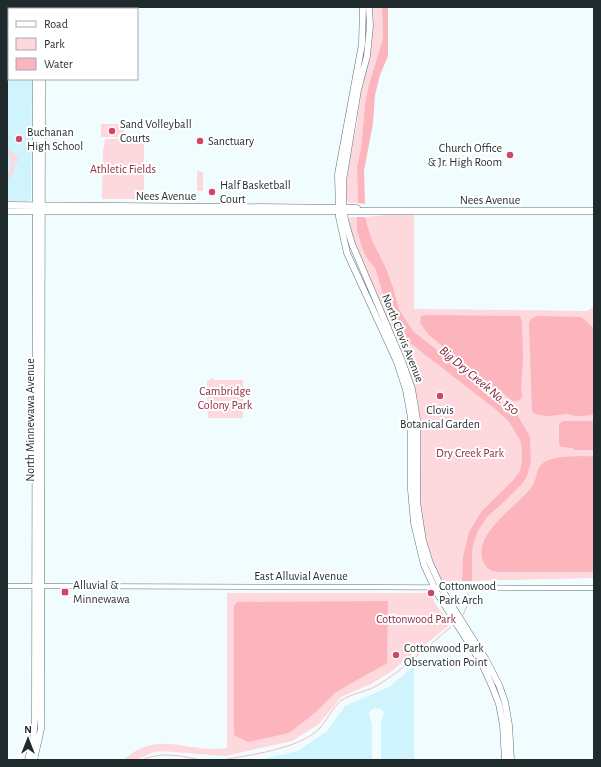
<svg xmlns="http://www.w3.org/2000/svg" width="601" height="767" font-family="'Alegreya Sans',sans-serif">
	<rect width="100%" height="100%" fill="#f1fcff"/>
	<!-- built -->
	<path fill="#cff4fe" d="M 7,7 L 32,7 L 32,9 L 9,9 L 9,79 L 32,79 L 31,199 L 29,201 L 7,201 Z
		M 414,666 L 414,760 L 381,760 L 381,723 L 384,713 L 382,710 L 375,708 L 371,710 L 369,714 L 372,724 L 372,760 L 258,760 L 298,751 L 327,731 L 345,706 L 389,687 Z"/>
	<!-- green -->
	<path fill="#fdd8dc" d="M 7,7 L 15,7 L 17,9 L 9,9 L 9,52 L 7,52 Z
		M 372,7 L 382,7 L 383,39 L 365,104 L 361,149 L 357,166 L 358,203 L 350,203 L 346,200 L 348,164 L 357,124 L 360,97 L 369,57 L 372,36 Z
		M 101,124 L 124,124 L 124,137 L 101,137 Z
		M 105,139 L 144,139 L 144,199 L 102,199 L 103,149 L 104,147 Z
		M 7,148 L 18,158 L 18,162 L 15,163 L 13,174 L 7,181 C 7,175 11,171 11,164 C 11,158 7,154 7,148 Z
		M 197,171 L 203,172 L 203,191 L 198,191 L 197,189 Z
		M 386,215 L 414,215 L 414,309 L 587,311 L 594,306 L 594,578 L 472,581 L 472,557 L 473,545 L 478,531 L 487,517 L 504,502 L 521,485 L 531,461 L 530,437 L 517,414 L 502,401 L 413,331 L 399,309 L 393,287 L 386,268 L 371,238 L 365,217 Z
		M 351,217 L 357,217 L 357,230 L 362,248 L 366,257 L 375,268 L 386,303 L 394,322 L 406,340 L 495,409 L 509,422 L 520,440 L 522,450 L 522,461 L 520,471 L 514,479 L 481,512 L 469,532 L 463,556 L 462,581 L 444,581 L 440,579 C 428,553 421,526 420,497 C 419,461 424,425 415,389 C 400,330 361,280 349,220 L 349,218 Z
		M 211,378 L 215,380 L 243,380 L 243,418 L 208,418 L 207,382 Z
		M 227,593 L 430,593 L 436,605 L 451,624 L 389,673 L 371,684 L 341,697 L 319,724 L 292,741 L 225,756 L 160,751 L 151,753 L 137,760 L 123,760 C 160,728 187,754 227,748 Z"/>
	<!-- water -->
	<path fill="#fcb4bd" d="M 382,7 L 388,7 L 388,56 L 380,75 L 375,95 L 373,123 L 364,171 L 365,204 L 358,203 L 357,166 L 361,149 L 365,104 L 369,85 L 383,39 Z
		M 357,217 L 365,217 L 371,238 L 386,268 L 393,287 L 399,309 L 413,331 L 502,401 L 517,414 L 530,437 L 531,461 L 527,476 L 521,485 L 504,502 L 487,517 L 478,531 L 473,545 L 472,557 L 472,581 L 462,581 L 463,556 L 469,532 L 481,512 L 514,479 L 520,471 L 522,461 L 522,450 L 520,440 L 509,422 L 495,409 L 406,340 L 394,322 L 386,303 L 375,268 L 366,257 L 362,248 L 357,230 Z
		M 425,315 L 520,316 L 522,322 L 523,360 L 521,388 L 522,396 L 520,400 L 517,401 L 513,401 L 448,351 L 428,334 L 420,323 L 421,316 Z
		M 536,316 L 580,317 C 586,319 589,325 594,328 L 594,414 C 588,416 581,416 575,416 C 572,415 569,414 566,414 C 556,415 538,419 532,411 L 529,323 L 531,319 Z
		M 563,421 L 594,421 L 594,450 L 574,450 L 573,448 L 561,447 L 559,444 L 559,424 Z
		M 594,456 L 594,572 L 503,572 C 494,572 486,570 483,561 C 472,533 520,505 533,485 C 536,480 537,469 541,465 C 551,454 580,457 594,456 Z
		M 388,601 L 387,663 L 336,692 L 316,712 L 289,733 L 248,742 L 234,735 L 234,606 L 237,602 Z"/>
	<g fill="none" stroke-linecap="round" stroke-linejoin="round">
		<!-- stream -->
		<path stroke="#fcb4bd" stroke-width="1" d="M 463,615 L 467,606 L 468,593
			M 142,760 C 162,751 181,756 201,760
			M 222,760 C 250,755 299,749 319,729 C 327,721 332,707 342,700 C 352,693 367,692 378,685 C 404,669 428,646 451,627"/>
		<defs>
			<path id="minor" d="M 7,586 L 594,588"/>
			<path id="major" d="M 363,7 L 362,44 L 338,174 L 339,217 L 347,253 L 397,362 L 406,390 L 411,418 L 411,490 L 414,523 L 424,565 L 437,593 L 482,664 L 492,686 L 499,704 L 503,725 L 505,760
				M 369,7 L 370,26 L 367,56 L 358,90 L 343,181 L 343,201 L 345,220 L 352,244 L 402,361 L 412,389 L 417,419 L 417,502 L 423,541 L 430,563 L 444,593 L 485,658 L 499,685 L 505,702 L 509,725 L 511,760
				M 36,9 L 36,7
				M 42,9 L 42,7
				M 7,205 L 357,208
				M 7,211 L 594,211
				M 28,760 L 33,740 L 35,719 L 36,79
				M 34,760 L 41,729 L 42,79"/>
		</defs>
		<!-- minor casing -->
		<use href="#minor" stroke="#5a7379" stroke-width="5.5"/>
		<!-- major casing -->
		<use href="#major" stroke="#5a7379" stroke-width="7"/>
		<!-- minor -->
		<use href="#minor" stroke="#fff" stroke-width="4.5"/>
		<!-- major -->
		<use href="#major" stroke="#fff" stroke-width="6"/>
	</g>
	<!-- markers -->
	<g fill="#d44465" stroke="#fff" stroke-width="1.5">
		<circle cx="112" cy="131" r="4"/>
		<circle cx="19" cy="139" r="4"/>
		<circle cx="200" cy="141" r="4"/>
		<circle cx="510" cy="155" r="4"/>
		<circle cx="212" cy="192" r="4"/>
		<circle cx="440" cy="396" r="4"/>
		<rect x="61" y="588" width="8" height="8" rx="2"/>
		<circle cx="431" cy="593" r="4"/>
		<circle cx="396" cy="655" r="4"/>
	</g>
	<g text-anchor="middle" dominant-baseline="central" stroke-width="4" stroke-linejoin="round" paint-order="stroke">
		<!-- poi labels -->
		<g font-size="12" fill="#1f2a2c" stroke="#fff" text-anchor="start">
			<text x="120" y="124">Sand Volleyball<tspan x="120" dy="14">Courts</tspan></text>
			<text x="27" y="132">Buchanan<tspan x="27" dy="14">High School</tspan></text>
			<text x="208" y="141">Sanctuary</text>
			<text x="502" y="148" text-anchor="end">Church Office<tspan x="502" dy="14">&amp; Jr. High Room</tspan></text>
			<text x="220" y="185">Half Basketball<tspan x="220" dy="14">Court</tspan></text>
			<text x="440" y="410" text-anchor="middle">Clovis<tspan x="440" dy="14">Botanical Garden</tspan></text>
			<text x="73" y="585">Alluvial &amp;<tspan x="73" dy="14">Minnewawa</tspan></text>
			<text x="439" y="586">Cottonwood<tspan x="439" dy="14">Park Arch</tspan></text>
			<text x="404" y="648">Cottonwood Park<tspan x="404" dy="14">Observation Point</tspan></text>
		</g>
		<!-- park labels -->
		<g font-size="12" fill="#912c43" stroke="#fff">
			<text x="123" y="169">Athletic Fields</text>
			<text x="225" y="391">Cambridge<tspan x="225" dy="14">Colony Park</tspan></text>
			<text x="470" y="453">Dry Creek Park</text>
			<text x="416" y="619">Cottonwood Park</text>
		</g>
		<!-- street labels -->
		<g font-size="12" fill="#1f2a2c" stroke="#fff">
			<text x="166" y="196">Nees Avenue</text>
			<text x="490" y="200">Nees Avenue</text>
			<text transform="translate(403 338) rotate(68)">North Clovis Avenue</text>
			<text transform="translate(30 420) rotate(-90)">North Minnewawa Avenue</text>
			<text x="301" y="576">East Alluvial Avenue</text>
		</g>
		<!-- water labels -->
		<g font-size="13" font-style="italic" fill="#7e1833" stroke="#fff">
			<text transform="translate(479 381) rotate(40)">Big Dry Creek No. 150</text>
		</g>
	</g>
	<!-- border -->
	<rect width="601" height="767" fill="none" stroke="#1f2a2c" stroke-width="16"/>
	<!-- legend -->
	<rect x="8" y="8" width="130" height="72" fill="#ffffff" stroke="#a5aaab"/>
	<rect x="16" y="21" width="20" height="6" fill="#ffffff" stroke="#a5aaab"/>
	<text x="44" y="28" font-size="12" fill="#1f2a2c">Road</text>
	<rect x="16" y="38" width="20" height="12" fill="#fdd8dc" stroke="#a5aaab"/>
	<text x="44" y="48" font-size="12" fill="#1f2a2c">Park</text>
	<rect x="16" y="58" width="20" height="12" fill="#fcb4bd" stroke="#a5aaab"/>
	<text x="44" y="68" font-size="12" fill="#1f2a2c">Water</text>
	<!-- north arrow -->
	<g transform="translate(28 739)" stroke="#ffffff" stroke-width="3" paint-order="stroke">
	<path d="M0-3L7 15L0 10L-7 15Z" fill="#1f2a2c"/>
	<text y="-6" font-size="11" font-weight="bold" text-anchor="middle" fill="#1f2a2c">N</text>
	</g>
</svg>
